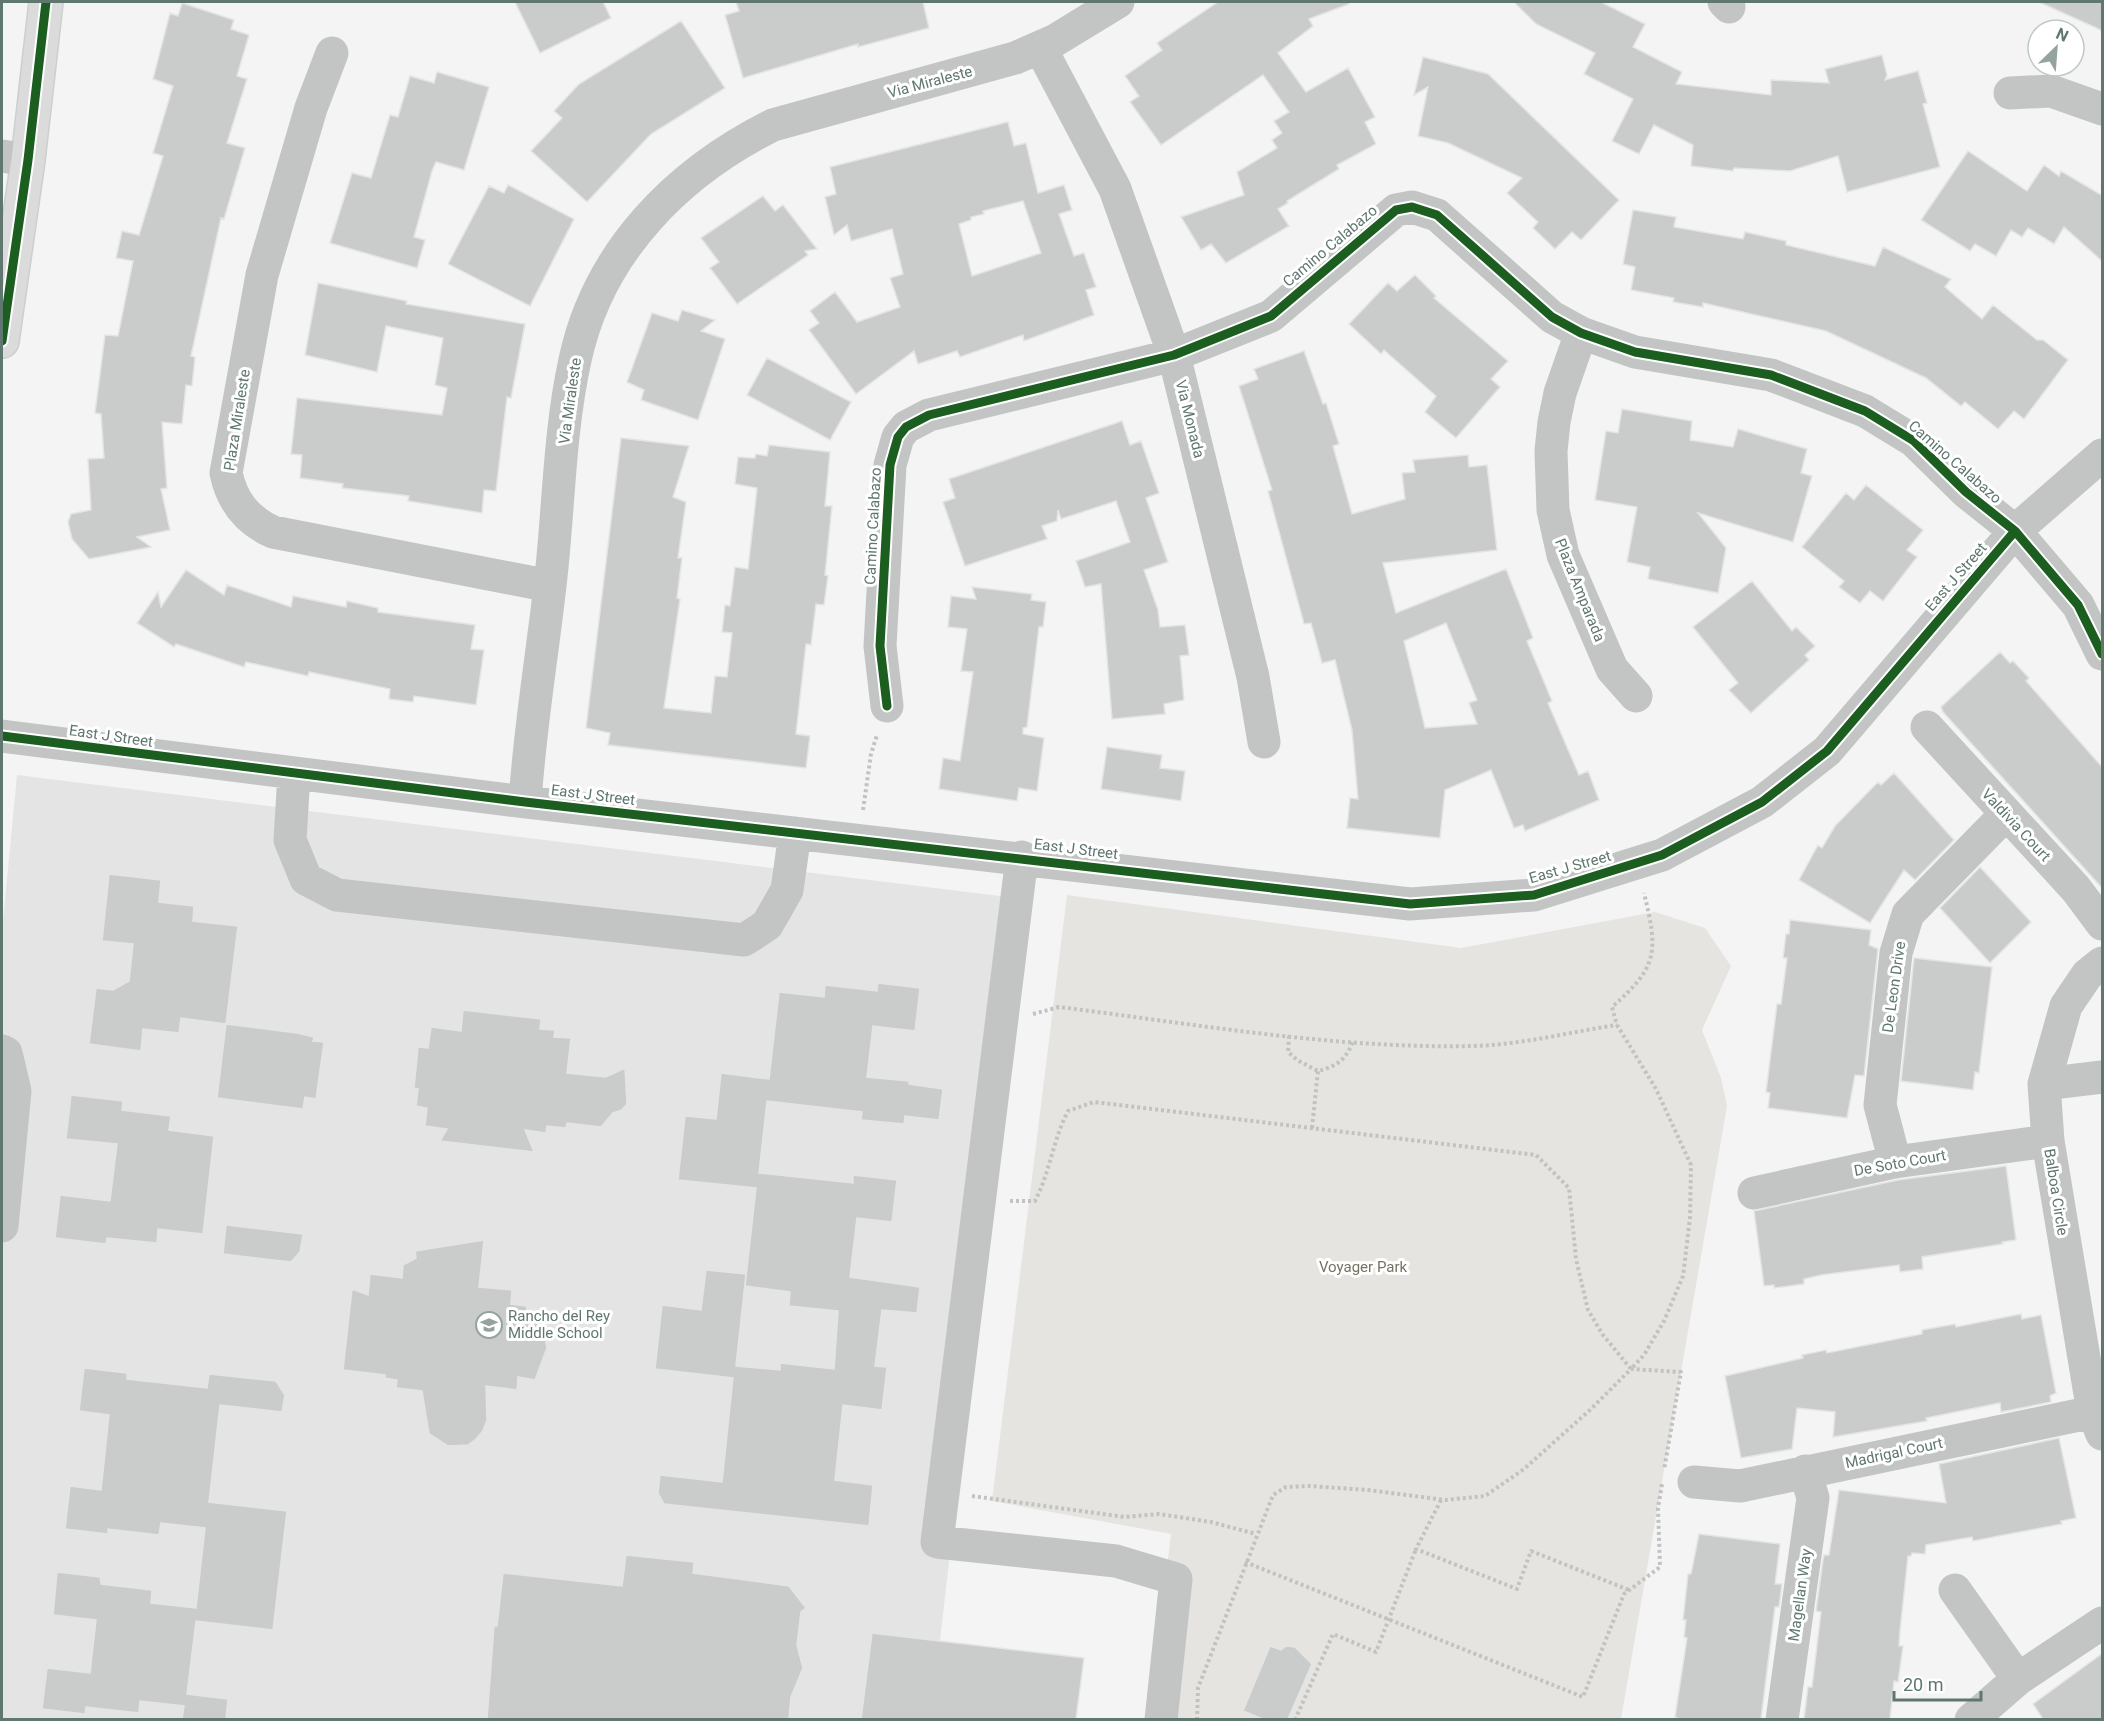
<svg xmlns="http://www.w3.org/2000/svg" width="2104" height="1721" font-family="Roboto,sans-serif">
	<rect width="100%" height="100%" fill="#f5f4f4"/>
	<!-- built -->
	<path fill="#e4e4e4" d="M 17,775 L 1025,899 L 931,1719 L 2,1720 L 2,931 Z"/>
	<!-- green -->
	<path fill="#e6e4e0" d="M 1067,895 L 1461,948 L 1655,912 L 1705,928 L 1731,966 L 1702,1030 L 1721,1078 L 1727,1106 L 1621,1719 L 1149,1719 L 1171,1534 L 992,1501 Z"/>
	<!-- building -->
	<path fill="#cacccb" stroke="#e4e4e4" stroke-width="1.5" fill-rule="evenodd" d="M 515,2 L 603,2 L 611,18 L 540,53 Z
		M 736,2 L 923,2 L 929,28 L 858,47 L 858,44 L 743,78 L 725,15 L 739,11 Z
		M 1218,2 L 1348,2 L 1349,4 L 1309,19 L 1313,26 L 1278,53 L 1306,92 L 1348,68 L 1375,117 L 1365,122 L 1376,144 L 1337,165 L 1339,169 L 1287,201 L 1288,203 L 1278,209 L 1289,226 L 1226,263 L 1211,244 L 1201,250 L 1181,217 L 1244,195 L 1237,172 L 1277,148 L 1272,140 L 1282,133 L 1274,121 L 1289,112 L 1263,75 L 1161,145 L 1130,102 L 1139,96 L 1125,76 L 1162,50 L 1157,43 Z
		M 1514,2 L 1601,2 L 1645,24 L 1633,47 L 1682,72 L 1676,84 L 1771,95 L 1771,80 L 1829,83 L 1825,69 L 1882,55 L 1887,75 L 1885,80 L 1918,71 L 1927,103 L 1923,104 L 1940,167 L 1847,192 L 1838,156 L 1790,171 L 1734,168 L 1733,171 L 1691,166 L 1693,145 L 1654,125 L 1639,154 L 1612,141 L 1633,99 L 1584,74 L 1595,53 L 1536,24 Z
		M 2039,2 L 2103,2 L 2103,31 Z
		M 182,3 L 234,20 L 231,29 L 249,35 L 237,76 L 247,79 L 227,143 L 245,148 L 224,219 L 221,218 L 208,278 L 191,356 L 195,357 L 192,386 L 186,385 L 182,424 L 162,422 L 167,488 L 161,489 L 170,530 L 137,537 L 151,547 L 89,559 L 72,539 L 68,522 L 71,514 L 91,510 L 88,459 L 104,458 L 101,414 L 95,413 L 105,335 L 118,336 L 133,261 L 116,258 L 122,231 L 139,235 L 163,156 L 153,153 L 173,86 L 153,79 L 170,13 L 178,16 Z
		M 681,21 L 725,88 L 651,134 L 587,202 L 531,151 L 562,118 L 554,111 L 579,84 Z
		M 1423,57 L 1488,74 L 1619,200 L 1581,240 L 1572,232 L 1555,249 L 1533,228 L 1538,222 L 1507,193 L 1522,178 L 1448,143 L 1418,136 L 1428,87 L 1414,95 Z
		M 437,72 L 489,87 L 464,170 L 436,162 L 432,171 L 414,237 L 425,240 L 417,268 L 330,243 L 352,173 L 371,178 L 390,115 L 398,117 L 410,76 L 434,83 Z
		M 1008,122 L 1014,146 L 1026,143 L 1038,193 L 1064,185 L 1072,210 L 1059,214 L 1074,256 L 1084,253 L 1096,287 L 1086,290 L 1094,315 L 1024,341 L 1023,335 L 960,357 L 957,351 L 918,364 L 914,351 L 856,394 L 809,330 L 819,323 L 810,311 L 835,292 L 857,322 L 900,307 L 890,278 L 903,274 L 892,229 L 851,241 L 847,225 L 834,235 L 825,197 L 836,194 L 830,167 ZM 1023,201 L 1041,253 L 972,276 L 959,224 L 971,220 L 971,217 L 984,214 L 983,211 Z
		M 1968,151 L 2027,191 L 2044,165 L 2059,176 L 2061,171 L 2103,196 L 2103,262 L 2064,227 L 2054,244 L 2028,228 L 2022,237 L 2011,230 L 1996,256 L 1975,244 L 1970,251 L 1921,220 Z
		M 508,185 L 574,219 L 530,306 L 448,264 L 489,186 L 504,193 Z
		M 763,196 L 775,211 L 783,205 L 817,249 L 805,251 L 808,255 L 737,304 L 710,268 L 719,262 L 701,238 Z
		M 1633,210 L 1676,217 L 1674,227 L 1743,239 L 1745,232 L 1786,241 L 1786,245 L 1875,266 L 1883,247 L 1951,279 L 1945,287 L 1982,319 L 1993,305 L 2037,340 L 2043,340 L 2068,360 L 2024,419 L 2014,411 L 1998,429 L 1965,402 L 1961,406 L 1926,378 L 1826,331 L 1703,303 L 1703,307 L 1673,302 L 1674,298 L 1631,290 L 1635,267 L 1623,264 Z
		M 1415,275 L 1436,296 L 1434,298 L 1508,361 L 1491,379 L 1500,387 L 1456,438 L 1425,412 L 1436,396 L 1384,350 L 1381,354 L 1349,324 L 1388,283 L 1397,291 Z
		M 318,283 L 407,301 L 406,304 L 525,324 L 511,398 L 507,397 L 496,491 L 484,490 L 482,513 L 408,501 L 409,496 L 342,488 L 343,484 L 300,478 L 302,455 L 291,454 L 297,398 L 442,415 L 447,388 L 435,385 L 443,338 L 386,326 L 377,372 L 305,355 Z
		M 682,310 L 715,320 L 701,331 L 725,339 L 698,420 L 641,400 L 644,390 L 627,382 L 652,313 L 678,321 Z
		M 1304,351 L 1323,404 L 1326,403 L 1339,444 L 1333,446 L 1352,514 L 1405,499 L 1402,473 L 1415,472 L 1413,460 L 1468,455 L 1469,467 L 1487,465 L 1497,550 L 1383,563 L 1396,613 L 1506,569 L 1533,638 L 1527,641 L 1552,701 L 1548,703 L 1579,775 L 1588,771 L 1599,800 L 1525,831 L 1523,825 L 1514,828 L 1491,770 L 1445,790 L 1440,838 L 1347,828 L 1350,798 L 1358,799 L 1352,730 L 1335,660 L 1322,663 L 1311,623 L 1304,624 L 1268,491 L 1272,490 L 1239,386 L 1258,379 L 1254,369 ZM 1446,623 L 1477,700 L 1469,703 L 1477,724 L 1425,728 L 1404,641 Z
		M 767,358 L 851,402 L 830,440 L 747,395 Z
		M 1622,409 L 1692,421 L 1690,440 L 1733,447 L 1738,429 L 1807,449 L 1801,473 L 1812,476 L 1793,542 L 1698,513 L 1726,548 L 1718,593 L 1648,579 L 1650,567 L 1627,562 L 1637,507 L 1595,500 L 1606,431 L 1618,433 Z
		M 1122,421 L 1130,445 L 1141,441 L 1159,493 L 1146,498 L 1168,562 L 1144,570 L 1158,610 L 1160,627 L 1185,625 L 1189,655 L 1180,656 L 1184,700 L 1164,704 L 1165,714 L 1112,719 L 1101,584 L 1085,587 L 1076,561 L 1130,542 L 1116,501 L 1061,519 L 1058,510 L 1057,521 L 1042,526 L 1047,539 L 965,566 L 943,502 L 955,498 L 949,479 Z
		M 621,438 L 689,446 L 673,497 L 686,502 L 678,558 L 682,558 L 677,598 L 680,599 L 664,708 L 711,713 L 715,676 L 727,677 L 732,633 L 722,632 L 725,605 L 730,606 L 735,567 L 748,569 L 757,488 L 735,484 L 738,457 L 751,458 L 755,458 L 756,454 L 767,456 L 769,445 L 830,452 L 825,506 L 832,506 L 825,575 L 828,576 L 824,605 L 816,604 L 811,645 L 806,644 L 796,734 L 810,736 L 806,768 L 608,745 L 610,733 L 586,728 Z
		M 1866,485 L 1923,530 L 1907,550 L 1917,557 L 1883,601 L 1870,591 L 1860,603 L 1839,587 L 1844,581 L 1802,547 L 1846,493 L 1854,500 Z
		M 186,570 L 224,595 L 227,585 L 291,607 L 293,596 L 346,607 L 347,601 L 378,608 L 378,612 L 475,625 L 471,649 L 484,650 L 476,705 L 414,696 L 413,702 L 389,699 L 390,689 L 309,672 L 308,676 L 246,662 L 244,667 L 176,644 L 174,647 L 137,623 L 158,592 L 161,607 Z
		M 1752,581 L 1792,631 L 1796,627 L 1815,646 L 1805,655 L 1809,660 L 1751,713 L 1729,690 L 1738,683 L 1693,627 Z
		M 972,587 L 1032,594 L 1031,600 L 1046,602 L 1043,627 L 1039,627 L 1027,727 L 1023,728 L 1023,734 L 1044,738 L 1037,791 L 1019,788 L 1017,801 L 939,789 L 943,758 L 960,761 L 973,672 L 961,671 L 967,629 L 948,627 L 951,596 L 976,599 Z
		M 2000,652 L 2010,663 L 2013,661 L 2029,678 L 2026,681 L 2103,768 L 2103,889 L 1943,712 L 1941,707 Z
		M 1107,747 L 1162,755 L 1160,768 L 1185,771 L 1181,801 L 1101,789 Z
		M 1894,773 L 1954,840 L 1915,880 L 1904,870 L 1870,923 L 1799,880 L 1818,845 L 1822,848 L 1835,826 L 1878,782 L 1881,785 Z
		M 1980,867 L 2031,922 L 1990,963 L 1940,908 Z
		M 109,874 L 161,880 L 159,902 L 194,906 L 193,921 L 238,926 L 226,1024 L 181,1018 L 179,1033 L 143,1029 L 141,1051 L 89,1044 L 96,988 L 113,990 L 129,981 L 133,944 L 102,941 Z
		M 1790,920 L 1871,930 L 1869,945 L 1878,949 L 1864,1076 L 1855,1075 L 1847,1118 L 1768,1108 L 1770,1093 L 1766,1092 L 1777,1004 L 1781,1004 L 1787,958 L 1783,958 L 1786,934 L 1789,934 Z
		M 1914,958 L 1992,967 L 1979,1073 L 1975,1072 L 1973,1090 L 1901,1081 Z
		M 878,983 L 920,988 L 915,1031 L 873,1026 L 867,1077 L 909,1081 L 909,1084 L 943,1089 L 939,1120 L 905,1116 L 904,1124 L 861,1120 L 862,1112 L 767,1101 L 759,1173 L 853,1183 L 853,1175 L 897,1180 L 892,1222 L 857,1218 L 850,1277 L 920,1287 L 917,1313 L 882,1310 L 875,1366 L 887,1367 L 882,1410 L 843,1405 L 835,1480 L 873,1485 L 869,1526 L 664,1504 L 658,1493 L 660,1475 L 722,1482 L 733,1378 L 655,1369 L 662,1305 L 701,1310 L 706,1270 L 746,1274 L 736,1366 L 780,1370 L 780,1363 L 834,1369 L 838,1311 L 789,1306 L 790,1292 L 745,1286 L 756,1188 L 678,1180 L 685,1116 L 716,1119 L 721,1073 L 769,1079 L 779,992 L 824,997 L 825,985 L 877,991 Z
		M 463,1010 L 541,1019 L 540,1029 L 555,1030 L 554,1037 L 571,1038 L 567,1073 L 606,1077 L 625,1068 L 627,1104 L 622,1110 L 613,1113 L 601,1127 L 567,1123 L 566,1128 L 547,1126 L 546,1133 L 525,1130 L 534,1152 L 440,1141 L 447,1129 L 425,1126 L 427,1108 L 416,1106 L 418,1089 L 414,1088 L 418,1047 L 428,1048 L 431,1027 L 461,1031 Z
		M 226,1024 L 297,1033 L 314,1037 L 313,1041 L 324,1042 L 316,1099 L 305,1097 L 303,1109 L 217,1098 Z
		M 71,1095 L 123,1101 L 122,1110 L 171,1116 L 169,1130 L 214,1136 L 203,1234 L 158,1229 L 157,1243 L 107,1238 L 106,1244 L 55,1238 L 60,1195 L 110,1201 L 117,1144 L 66,1139 Z
		M 2006,1166 L 2016,1240 L 2002,1242 L 2003,1244 L 1922,1257 L 1923,1269 L 1900,1272 L 1899,1265 L 1821,1275 L 1804,1279 L 1804,1284 L 1774,1288 L 1774,1285 L 1764,1286 L 1754,1211 L 1898,1180 Z
		M 226,1225 L 303,1234 L 300,1252 L 291,1262 L 223,1254 Z
		M 484,1240 L 479,1287 L 512,1290 L 511,1304 L 527,1306 L 526,1319 L 542,1321 L 547,1348 L 535,1380 L 518,1377 L 517,1390 L 486,1386 L 487,1420 L 483,1431 L 476,1439 L 468,1445 L 448,1446 L 429,1434 L 422,1391 L 396,1388 L 397,1380 L 385,1378 L 385,1375 L 343,1370 L 352,1289 L 368,1295 L 370,1274 L 402,1278 L 403,1265 L 416,1258 L 415,1251 Z
		M 2021,1314 L 2022,1319 L 2041,1315 L 2056,1393 L 2050,1396 L 2051,1402 L 2001,1412 L 2000,1403 L 1926,1418 L 1927,1421 L 1833,1437 L 1835,1412 L 1797,1408 L 1792,1449 L 1741,1458 L 1725,1376 L 1803,1358 L 1802,1355 L 1826,1350 L 1827,1353 L 1922,1334 L 1922,1330 L 1955,1324 L 1956,1327 Z
		M 84,1368 L 127,1373 L 127,1379 L 207,1388 L 209,1374 L 276,1381 L 285,1395 L 282,1412 L 220,1405 L 209,1502 L 287,1511 L 273,1630 L 196,1621 L 187,1694 L 228,1699 L 226,1719 L 182,1719 L 184,1706 L 140,1701 L 139,1713 L 86,1707 L 85,1714 L 42,1709 L 47,1668 L 90,1673 L 96,1620 L 53,1615 L 57,1572 L 100,1577 L 101,1584 L 152,1590 L 151,1603 L 196,1608 L 205,1528 L 161,1523 L 159,1535 L 108,1529 L 108,1534 L 65,1529 L 70,1486 L 101,1490 L 109,1415 L 79,1411 Z
		M 2059,1438 L 2076,1518 L 2061,1521 L 2062,1524 L 1973,1541 L 1972,1537 L 1926,1545 L 1925,1554 L 1912,1553 L 1911,1556 L 1908,1556 L 1900,1631 L 1899,1646 L 1903,1646 L 1898,1682 L 1894,1681 L 1890,1719 L 1804,1719 L 1808,1687 L 1812,1687 L 1821,1612 L 1816,1611 L 1823,1560 L 1824,1555 L 1829,1555 L 1839,1490 L 1946,1503 L 1939,1464 Z
		M 1699,1534 L 1780,1544 L 1775,1584 L 1782,1584 L 1779,1607 L 1775,1607 L 1761,1719 L 1679,1719 L 1675,1717 L 1687,1638 L 1684,1637 L 1686,1620 L 1683,1620 L 1688,1574 L 1691,1574 Z
		M 626,1555 L 694,1562 L 693,1573 L 789,1586 L 806,1608 L 801,1612 L 797,1645 L 803,1668 L 791,1697 L 789,1719 L 487,1719 L 494,1626 L 497,1626 L 503,1573 L 622,1586 Z
		M 872,1633 L 1084,1658 L 1076,1719 L 861,1719 Z
		M 1270,1646 L 1281,1650 L 1286,1646 L 1295,1647 L 1312,1664 L 1288,1719 L 1263,1719 L 1243,1711 Z
		M 2103,1653 L 2103,1719 L 2043,1719 L 2033,1704 Z"/>
	<g fill="none" stroke-linecap="round" stroke-linejoin="round">
		<defs>
			<path id="major" d="M 2,341 L 28,160 L 46,2"/>
		</defs>
		<!-- major casing -->
		<use href="#major" stroke="#cdcfce" stroke-width="36"/>
		<!-- path -->
		<path stroke="#c1c3c2" stroke-width="4" stroke-dasharray="3 3" stroke-linecap="butt" d="M 863,810 L 871,754 L 877,735
			M 1033,1014 L 1059,1007 C 1195,1024 1334,1049 1472,1046 C 1521,1045 1569,1032 1617,1025
			M 1289,1036 L 1288,1052 L 1297,1060 L 1318,1071 C 1337,1066 1346,1060 1353,1041
			M 1312,1128 L 1318,1071
			M 1010,1201 L 1035,1201 C 1050,1172 1053,1140 1068,1111 L 1094,1102 L 1536,1155 L 1569,1188 L 1576,1259 L 1588,1310 L 1603,1335 L 1631,1369 L 1644,1355 L 1664,1321 L 1683,1276 L 1690,1218 L 1691,1165 L 1656,1089 L 1617,1025 L 1612,1007 C 1659,966 1658,951 1644,893
			M 972,1496 L 1125,1517 L 1159,1514 L 1211,1522 L 1256,1534
			M 1441,1500 L 1416,1549 L 1517,1589 L 1531,1551 L 1629,1590
			M 1245,1562 L 1583,1697 L 1624,1594 L 1660,1567 L 1658,1508 L 1662,1484
			M 1197,1720 L 1198,1688 L 1273,1495 L 1286,1487 L 1309,1486 L 1368,1490 L 1445,1500 L 1485,1496 L 1524,1469 L 1590,1410 L 1631,1369 L 1681,1372 L 1664,1470
			M 1295,1720 L 1333,1634 L 1376,1652 L 1416,1549"/>
		<!-- minor -->
		<path stroke="#c3c4c4" stroke-width="33" d="M 1724,2 L 1729,7
			M 1040,47 L 1115,189 L 1174,355 L 1253,677 L 1264,742
			M 332,53 L 311,108 L 262,275 L 226,473 C 232,501 246,520 273,532 L 550,586
			M 2010,93 L 2051,91 L 2102,109
			M 2,156 L 28,160
			M 1581,333 L 1560,393 L 1554,422 L 1551,451 L 1553,510 L 1563,555 L 1612,669 L 1636,696
			M 887,706 L 880,646 L 890,465 L 898,437 L 906,427 L 929,415 L 1174,355 L 1271,316 L 1396,210 L 1412,207 L 1437,215 L 1552,317 L 1581,333 L 1635,352 L 1771,375 L 1865,411 L 1914,441 L 1966,492 L 2015,531 L 2078,605 L 2102,654
			M 1927,727 L 2076,889 L 2102,924
			M 2,736 L 525,802 L 1410,904 L 1534,895 L 1662,855 L 1762,802 L 1827,751 L 2015,531 L 2102,455
			M 294,774 L 290,840 L 306,879 L 337,895 L 744,940 L 767,925 L 787,890 L 795,833
			M 525,802 C 530,723 544,646 552,567 C 559,498 560,428 575,360 C 598,252 677,173 773,125 L 1015,58 L 1054,41 L 1118,2
			M 1022,857 L 937,1542 L 1116,1561 L 1176,1579 L 1161,1720
			M 2102,963 L 2087,975 L 2066,1006 L 2044,1084 L 2048,1141 L 2093,1412 L 2102,1434
			M 2,1051 L 6,1053 L 15,1091 L 2,1226
			M 2044,1084 L 2102,1077
			M 1895,1162 L 1880,1105 L 1896,953 L 1908,914 L 2006,814
			M 1754,1193 L 1895,1162 L 2048,1141
			M 1694,1482 L 1740,1486 L 2093,1412
			M 1955,1590 L 2018,1679
			M 1782,1720 L 1813,1498 L 1805,1471
			M 1971,1720 L 2018,1679 L 2102,1623"/>
		<!-- major -->
		<use href="#major" stroke="#dbdbdb" stroke-width="33"/>
		<defs>
			<path id="cycleway" d="M 2,341 L 28,160 L 46,2
				M 887,706 L 880,646 L 890,465 L 898,437 L 906,427 L 929,415 L 1174,355 L 1271,316 L 1396,210 L 1412,207 L 1437,215 L 1552,317 L 1581,333 L 1635,352 L 1771,375 L 1865,411 L 1914,441 L 1966,492 L 2015,531 L 2078,605 L 2102,654
				M 2,736 L 525,802 L 1410,904 L 1534,895 L 1662,855 L 1762,802 L 1827,751 L 2015,531"/>
		</defs>
		<!-- cycleway casing -->
		<use href="#cycleway" stroke="#fff" stroke-width="13"/>
		<!-- cycleway -->
		<use href="#cycleway" stroke="#1b5e20" stroke-width="9"/>
	</g>
	<!-- icons -->
	<defs>
		<symbol id="school-ring" viewBox="-11 -11 22 22"><circle r="9.5" fill="#fff" stroke="#94a39d" stroke-width="1.5"/><path d="M0-5L7-2L0 1L-7-2ZM-4 1L0 2.5L4 1V4Q0 6-4 4Z" fill="#94a39d"/></symbol>
	</defs>
	<g fill-rule="evenodd">
		<use href="#school-ring" x="474" y="1310" width="30" height="30"/>
	</g>
	<g text-anchor="middle" dominant-baseline="central" stroke-width="6" stroke-linejoin="round" paint-order="stroke">
		<!-- street labels -->
		<g font-size="15" fill="#5f776e" stroke="#fff">
			<text transform="translate(930 82) rotate(-15)">Via Miraleste</text>
			<text transform="translate(1330 246) rotate(-40)">Camino Calabazo</text>
			<text transform="translate(570 401) rotate(-82)">Via Miraleste</text>
			<text transform="translate(1190 419) rotate(76)">Via Monada</text>
			<text transform="translate(237 420) rotate(-81)">Plaza Miraleste</text>
			<text transform="translate(1955 462) rotate(41)">Camino Calabazo</text>
			<text transform="translate(873 526) rotate(-87)">Camino Calabazo</text>
			<text transform="translate(1956 577) rotate(-49)">East J Street</text>
			<text transform="translate(1580 590) rotate(68)">Plaza Amparada</text>
			<text transform="translate(111 736) rotate(8)">East J Street</text>
			<text transform="translate(593 795) rotate(7)">East J Street</text>
			<text transform="translate(2016 825) rotate(47)">Valdivia Court</text>
			<text transform="translate(1076 849) rotate(7)">East J Street</text>
			<text transform="translate(1570 867) rotate(-16)">East J Street</text>
			<text transform="translate(1894 987) rotate(-82)">De Leon Drive</text>
			<text transform="translate(1900 1163) rotate(-10)">De Soto Court</text>
			<text transform="translate(2056 1192) rotate(81)">Balboa Circle</text>
			<text transform="translate(1894 1453) rotate(-12)">Madrigal Court</text>
			<text transform="translate(1800 1595) rotate(-82)">Magellan Way</text>
		</g>
		<!-- park labels -->
		<g font-size="15" fill="#757462" stroke="#fff">
			<text x="1363" y="1267">Voyager Park</text>
		</g>
		<!-- poi labels -->
		<g font-size="15" fill="#5f776e" stroke="#fff" text-anchor="start">
			<text x="508" y="1316">Rancho del Rey<tspan x="508" dy="17">Middle School</tspan></text>
		</g>
	</g>
	<!-- border -->
	<rect width="2104" height="1721" fill="none" stroke="#5f776e" stroke-width="6"/>
	<!-- north arrow -->
	<g transform="translate(2056 48) rotate(25)"><circle r="28" fill="#ffffff" stroke="#bfc9c5" stroke-width="1.5"/>
	<path d="M0-4.5L10 22L0 15L-10 22Z" fill="#94a39d"/>
	<text y="-9" font-size="16" font-weight="bold" text-anchor="middle" fill="#5f776e">N</text>
	</g>
	<!-- scale -->
	<path d="M1894 1691v9h87v-9" fill="none" stroke="#5f776e" stroke-width="3"/>
	<text x="1903" y="1691" font-size="18" fill="#5f776e" stroke="#ffffff" stroke-width="4.5" paint-order="stroke">20 m</text>
</svg>
